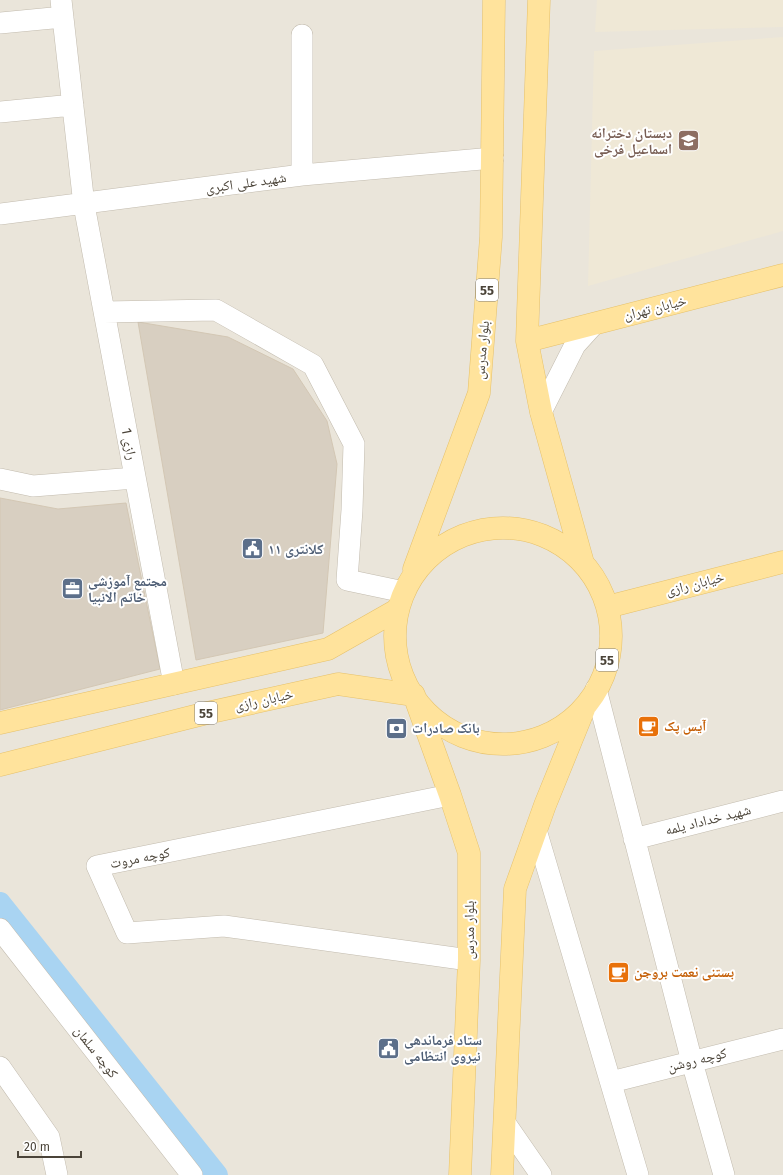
<svg xmlns="http://www.w3.org/2000/svg" width="783" height="1175" font-family="'Fira Sans','Noto Naskh Arabic',sans-serif">
	<rect width="100%" height="100%" fill="#f6f3ec"/>
	<!-- residential -->
	<path fill="#eae5da" d="M 0,0 L 783,0 L 783,1175 L 0,1175 Z"/>
	<!-- education -->
	<path fill="#efe8d6" d="M 597,0 L 783,0 L 783,27 L 595,32 Z
		M 783,37 L 783,231 L 588,286 L 594,51 Z"/>
	<g fill="none" stroke-linecap="round" stroke-linejoin="round">
		<!-- canal -->
		<path stroke="#a9d4f2" stroke-width="22" d="M 0,903 L 217,1175"/>
	</g>
	<!-- building -->
	<path fill="#d8cfc1" stroke="#d3c7b4" d="M 138,322 L 228,337 L 293,369 L 327,421 L 337,464 L 323,633 L 196,660 Z
		M 0,498 L 58,509 L 126,503 L 160,669 L 0,710 Z"/>
	<g fill="none" stroke-linecap="round" stroke-linejoin="round">
		<defs>
			<path id="minor" d="M 61,0 L 84,205 L 174,684
				M 0,23 L 63,17
				M 302,35 L 302,175
				M 0,112 L 73,105
				M 0,214 L 302,175 L 493,158
				M 104,312 L 216,310 L 313,365 L 354,444 L 352,510 L 347,580 L 404,592
				M 541,412 L 575,345 L 594,324
				M 0,479 L 33,486 L 135,478
				M 596,689 L 692,1062 L 724,1175
				M 450,795 L 97,866 L 127,933 L 224,926 L 469,960
				M 536,830 L 638,1175
				M 634,839 L 783,801
				M 0,929 L 192,1175
				M 0,1067 L 49,1137 L 57,1175
				M 611,1082 L 783,1039
				M 505,1123 L 541,1175"/>
			<path id="major" d="M 539,0 L 527,341 L 541,412 L 583,563
				M 527,341 L 783,275
				M395 636a108 108 0 1 1 216 0a108 108 0 1 1-216 0Z
				M 414,569 L 479,393 L 491,237 L 494,0
				M 607,607 L 783,562
				M 0,723 L 328,649 L 395,611
				M 0,765 L 207,713 L 338,684 L 414,695 L 450,795 L 469,853 L 469,960 L 460,1175
				M 502,1175 L 515,889 L 545,805 L 584,709"/>
		</defs>
		<!-- minor casing -->
		<use href="#minor" stroke="#c2bbae" stroke-width="22"/>
		<!-- major casing -->
		<use href="#major" stroke="#e6c16a" stroke-width="23"/>
		<!-- minor -->
		<use href="#minor" stroke="#fff" stroke-width="21"/>
		<!-- major -->
		<use href="#major" stroke="#ffe39c" stroke-width="22"/>
	</g>
	<!-- icons -->
	<defs>
		<symbol id="school-square" viewBox="-11 -11 22 22"><rect x="-9" y="-9" width="18" height="18" rx="4" fill="#8d6e63" stroke="#fff"/><path d="M0-5L7-2L0 1L-7-2ZM-4 1L0 2.5L4 1V4Q0 6-4 4Z" fill="#fff"/></symbol>
		<symbol id="civic-square" viewBox="-11 -11 22 22"><rect x="-9" y="-9" width="18" height="18" rx="4" fill="#5c6f8a" stroke="#fff"/><path d="M-.6-6.5H3V-4.5H.6V-3L4-1V1h2V6H-6V1h2V-1L-.6-3ZM-1.2 2.5V6h2.4V2.5Z" fill="#fff"/></symbol>
		<symbol id="office-square" viewBox="-11 -11 22 22"><rect x="-9" y="-9" width="18" height="18" rx="4" fill="#5c6f8a" stroke="#fff"/><path d="M-6-3h4V-5.5h4V-3h4V5H-6ZM-1-4.5V-3h2v-1.5ZM-6 0V1H6V0Z" fill="#fff"/></symbol>
		<symbol id="cafe-square" viewBox="-11 -11 22 22"><rect x="-9" y="-9" width="18" height="18" rx="4" fill="#e8710a" stroke="#fff"/><path d="M-5.5-4.5H6V0H3Q3 3.5 0 3.5H-2.5Q-5.5 3.5-5.5 0ZM3-3.2v2h1.7v-2ZM-6 4.5H4V6H-6Z" fill="#fff"/></symbol>
		<symbol id="bank-square" viewBox="-11 -11 22 22"><rect x="-9" y="-9" width="18" height="18" rx="4" fill="#5c6f8a" stroke="#fff"/><path d="M-6-4H6V4H-6ZM0-2.3a2.3 2.3 0 1 0 0 4.6a2.3 2.3 0 1 0 0-4.6Z" fill="#fff"/></symbol>
	</defs>
	<g fill-rule="evenodd">
		<use href="#school-square" x="676" y="128" width="25" height="25"/>
		<use href="#civic-square" x="240" y="536" width="25" height="25"/>
		<use href="#office-square" x="60" y="576" width="25" height="25"/>
		<use href="#cafe-square" x="636" y="714" width="25" height="25"/>
		<use href="#bank-square" x="384" y="716" width="25" height="25"/>
		<use href="#cafe-square" x="606" y="960" width="25" height="25"/>
		<use href="#civic-square" x="376" y="1036" width="25" height="25"/>
	</g>
	<g text-anchor="middle" dominant-baseline="central" stroke-width="4" stroke-linejoin="round" paint-order="stroke">
		<!-- shield labels -->
		<g fill="#fff" stroke="#817c74" stroke-width="1">
			<rect x="476" y="279" width="22" height="22" rx="3"/>
			<rect x="596" y="649" width="22" height="22" rx="3"/>
			<rect x="195" y="702" width="22" height="22" rx="3"/>
		</g>
		<g font-size="13" font-weight="bold" fill="#4b4439">
			<text x="487" y="290">55</text>
			<text x="607" y="660">55</text>
			<text x="206" y="713">55</text>
		</g>
		<!-- education labels -->
		<g font-size="14" font-weight="bold" fill="#785e54" stroke="#fff" text-anchor="end">
			<text x="672" y="133">دبستان دخترانه<tspan x="672" dy="16">اسماعیل فرخی</tspan></text>
		</g>
		<!-- street labels -->
		<g font-size="14" fill="#4b4439" stroke="#fff">
			<text transform="translate(246 183) rotate(-8)">شهید علی اکبری</text>
			<text transform="translate(655 308) rotate(-14)">خیابان تهران</text>
			<text transform="translate(482 350) rotate(-85)">بلوار مدرس</text>
			<text transform="translate(129 444) rotate(79)">رازی 1</text>
			<text transform="translate(695 584) rotate(-14)">خیابان رازی</text>
			<text transform="translate(264 700) rotate(-12)">خیابان رازی</text>
			<text transform="translate(708 820) rotate(-14)">شهید خداداد یلمه</text>
			<text transform="translate(140 858) rotate(-11)">کوچه مروت</text>
			<text transform="translate(469 930) rotate(-90)">بلوار مدرس</text>
			<text transform="translate(96 1052) rotate(52)">کوچه سلمان</text>
			<text transform="translate(697 1060) rotate(-14)">کوچه روشن</text>
		</g>
		<!-- service labels -->
		<g font-size="14" font-weight="bold" fill="#4e5e75" stroke="#fff" text-anchor="start">
			<text x="268" y="549">کلانتری ۱۱</text>
			<text x="88" y="581">مجتمع آموزشی<tspan x="88" dy="16">خاتم الانبیا</tspan></text>
			<text x="412" y="728">بانک صادرات</text>
			<text x="404" y="1040">ستاد فرماندهی<tspan x="404" dy="16">نیروی انتظامی</tspan></text>
		</g>
		<!-- food labels -->
		<g font-size="14" font-weight="bold" fill="#c56008" stroke="#fff" text-anchor="start">
			<text x="664" y="726">آیس پک</text>
			<text x="634" y="972">بستنی نعمت بروجن</text>
		</g>
	</g>
	<!-- scale -->
	<path d="M18 1151v6h63v-6" fill="none" stroke="#4b4439" stroke-width="2"/>
	<text x="24" y="1151" font-size="12" fill="#4b4439" stroke="#ffffff" stroke-width="3" paint-order="stroke">20 m</text>
</svg>
